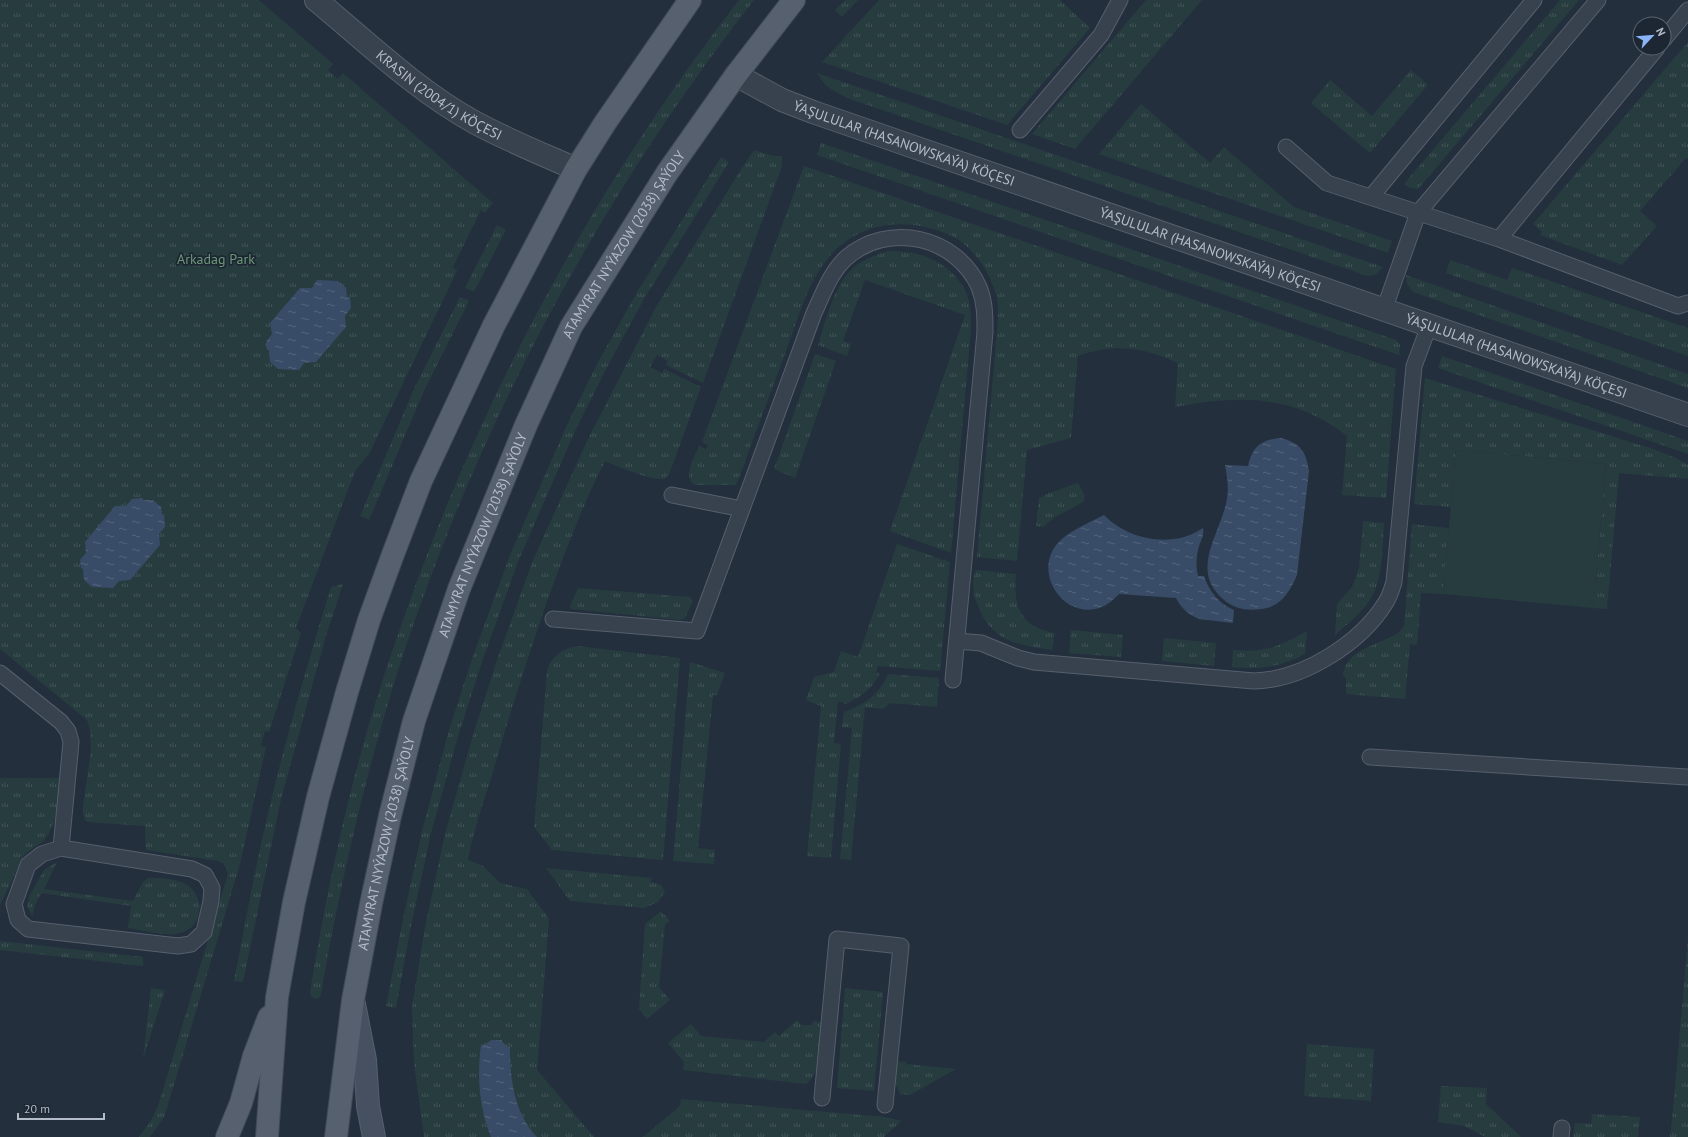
<svg xmlns="http://www.w3.org/2000/svg" width="1688" height="1137" font-family="'PT Sans',sans-serif">
	<defs>
		<pattern id="grass-tufts" width="24" height="20" patternUnits="userSpaceOnUse"><rect width="24" height="20" fill="#263c3f"/><path d="M3 7l-1-3M5 7V3M7 7l1-3M15 17l-1-3M17 17v-4M19 17l1-3" fill="none" stroke="#435659"/></pattern>
		<pattern id="water-ripples" width="26" height="14" patternUnits="userSpaceOnUse"><rect width="26" height="14" fill="#394c67"/><path d="M2 4q2-2 4 0t4 0M15 11q2-2 4 0t4 0" fill="none" stroke="#53647b"/></pattern>
	</defs>
	<rect width="100%" height="100%" fill="#242f3e"/>
	<!-- grass -->
	<path fill="url(#grass-tufts)" d="M 0,0 L 259,0 L 333,64 L 328,70 L 338,79 L 343,73 L 493,203 L 485,213 L 481,210 L 453,267 L 457,271 L 369,454 L 355,471 L 296,628 L 301,633 L 269,732 L 265,731 L 261,746 L 266,747 L 240,864 L 167,1108 L 164,1117 L 150,1137 L 139,1137 L 151,1121 L 158,1106 L 228,874 L 224,864 L 218,861 L 146,850 L 145,826 L 88,822 L 85,820 C 81,811 84,801 85,792 C 88,769 95,742 87,720 L 0,649 Z
		M 739,0 L 754,0 C 601,196 483,416 404,652 C 368,763 341,878 321,994 L 319,998 L 315,999 L 311,996 L 310,992 C 329,875 355,758 394,646 C 473,413 588,194 739,0 Z
		M 845,0 L 858,0 L 842,17 L 835,10 Z
		M 879,0 L 1060,0 L 1090,28 L 1007,125 L 822,62 Z
		M 1146,0 L 1202,0 L 1075,149 L 1032,134 Z
		M 1560,0 L 1579,0 L 1418,189 L 1410,188 L 1404,184 Z
		M 1688,42 L 1688,159 L 1686,158 L 1640,211 L 1657,226 L 1622,265 L 1540,235 L 1542,232 L 1533,224 Z
		M 1411,70 L 1428,85 L 1370,153 L 1311,103 L 1330,80 L 1372,116 Z
		M 817,73 L 1383,267 L 1375,275 L 1368,276 L 847,98 L 826,86 Z
		M 1141,104 L 1210,163 L 1224,147 L 1294,207 L 1392,241 L 1388,253 L 1099,154 Z
		M 821,143 L 1396,340 L 1400,345 L 1399,355 L 817,155 Z
		M 754,150 L 774,156 L 782,156 L 782,166 L 703,383 L 666,365 L 668,361 L 657,355 L 650,367 L 662,373 L 664,369 L 701,387 L 670,472 L 666,478 C 656,483 616,466 605,461 C 581,508 563,557 545,607 C 528,658 511,709 496,761 C 487,794 474,826 468,860 L 483,866 L 500,883 L 527,889 L 549,919 L 537,1070 L 594,1137 L 424,1137 L 414,1063 L 412,1007 L 425,927 L 445,834 L 473,735 L 496,663 L 533,560 L 588,439 L 656,307 L 740,171 Z
		M 721,157 L 729,162 L 644,299 L 606,369 L 576,429 L 519,559 L 483,659 L 459,733 L 431,833 L 411,926 L 396,1008 L 386,1006 L 402,924 L 422,831 L 449,730 L 473,656 L 510,555 L 567,425 L 597,364 L 636,294 Z
		M 804,166 L 1396,369 L 1386,498 L 1342,495 L 1347,436 C 1295,394 1238,395 1175,407 L 1178,363 C 1144,347 1114,343 1078,356 L 1071,438 L 1027,450 L 1017,561 L 977,557 L 997,331 C 998,320 999,309 997,298 C 992,275 973,246 952,236 C 905,214 850,222 821,268 C 805,291 796,325 786,351 C 773,387 759,423 746,459 L 744,459 L 746,460 L 736,485 L 695,485 C 682,476 694,458 699,446 L 706,449 L 708,445 L 702,442 Z
		M 497,225 L 506,230 L 474,292 L 465,288 Z
		M 888,251 C 920,250 951,262 966,292 C 971,303 971,317 971,329 L 951,553 L 890,531 L 965,315 L 865,280 L 843,341 L 851,344 L 847,356 L 818,345 C 826,321 834,284 854,267 C 864,259 876,255 888,251 Z
		M 1450,260 L 1507,280 L 1512,268 L 1688,328 L 1688,356 L 1446,273 Z
		M 1406,275 L 1688,374 L 1688,388 L 1413,292 L 1407,284 Z
		M 460,297 L 469,301 L 423,393 L 369,520 L 360,516 L 414,389 Z
		M 815,354 L 836,361 L 795,478 L 774,469 Z
		M 1442,356 L 1688,441 L 1688,454 L 1438,368 Z
		M 1425,378 L 1653,449 L 1676,458 L 1688,465 L 1688,479 L 1619,473 L 1607,609 L 1593,608 L 1606,464 L 1456,450 L 1451,507 L 1414,504 Z
		M 1078,483 L 1085,496 L 1083,502 L 1055,517 L 1043,527 L 1036,526 L 1039,498 L 1049,493 Z
		M 1363,521 L 1384,523 C 1382,547 1384,576 1371,598 C 1363,612 1347,624 1335,635 L 1337,604 L 1352,587 L 1359,568 Z
		M 1412,524 L 1449,528 L 1443,594 L 1421,593 L 1417,645 L 1410,644 L 1405,699 L 1346,694 L 1346,678 L 1343,676 C 1345,644 1393,645 1404,626 Z
		M 897,544 L 950,562 L 940,671 L 878,666 L 876,672 L 880,673 C 872,689 861,697 846,704 L 838,701 L 834,743 L 841,744 L 831,858 L 807,856 L 821,706 L 806,700 L 814,677 L 834,672 L 841,651 L 858,657 Z
		M 976,570 L 1016,574 C 1013,606 1020,627 1055,633 L 1052,650 C 1018,645 992,642 978,606 C 973,594 971,582 976,570 Z
		M 343,584 L 326,636 L 281,799 L 243,982 L 234,981 C 246,919 257,857 272,797 C 289,726 310,656 331,587 Z
		M 578,588 L 690,597 L 693,601 L 685,618 L 681,620 L 571,609 L 570,606 Z
		M 1071,630 L 1123,635 L 1121,657 L 1069,653 Z
		M 1307,631 L 1305,654 C 1281,667 1259,670 1232,667 L 1233,650 C 1265,653 1280,646 1307,631 Z
		M 1164,638 L 1216,643 L 1214,666 L 1162,661 Z
		M 577,646 L 680,658 L 663,860 L 552,850 L 534,827 L 547,671 C 551,656 562,649 577,646 Z
		M 690,662 L 725,673 L 717,695 L 713,695 L 698,848 L 715,850 L 714,864 L 673,861 Z
		M 888,674 L 939,678 L 937,707 L 890,703 L 883,709 L 865,707 L 851,860 L 840,859 L 852,728 L 842,727 L 844,712 C 864,705 879,695 888,674 Z
		M 0,778 L 61,778 C 58,797 58,823 45,839 C 39,846 29,849 23,857 L 0,905 Z
		M 57,862 L 44,889 L 133,901 L 143,882 L 148,878 C 159,878 177,878 187,885 C 206,897 203,928 180,933 C 167,937 142,930 128,928 L 131,906 L 41,893 L 35,905 L 32,916 L 27,906 L 29,897 L 44,870 Z
		M 546,868 L 652,878 L 651,882 L 661,885 L 665,892 L 658,902 L 644,908 L 570,901 Z
		M 661,911 L 670,921 L 665,925 L 659,987 L 670,1000 L 647,1019 L 639,1009 L 645,924 Z
		M 1688,939 L 1688,1137 L 1670,1137 L 1672,1120 Z
		M 0,941 L 143,957 L 143,966 L 0,950 Z
		M 151,988 L 165,990 L 143,1059 Z
		M 845,988 L 883,992 L 874,1091 L 837,1088 Z
		M 797,1020 L 801,1025 L 812,1025 L 813,1021 L 823,1022 C 821,1041 823,1071 806,1084 L 683,1070 L 684,1062 L 668,1043 L 691,1024 L 701,1036 L 764,1042 L 775,1032 L 779,1036 Z
		M 1307,1044 L 1374,1049 L 1371,1101 L 1304,1096 Z
		M 895,1061 L 906,1062 L 906,1064 L 956,1069 L 910,1095 L 900,1094 L 894,1080 Z
		M 1441,1086 L 1487,1088 L 1486,1104 L 1521,1137 L 1485,1137 L 1464,1126 L 1438,1122 Z
		M 681,1099 L 885,1117 L 901,1121 L 884,1137 L 643,1137 L 680,1106 Z
		M 1592,1114 L 1640,1117 L 1638,1137 L 1573,1137 L 1575,1123 L 1591,1124 Z"/>
	<!-- garden -->
	<path fill="#263c3f" d="M 1456,450 L 1606,464 L 1593,608 L 1443,594 Z"/>
	<!-- water -->
	<path fill="url(#water-ripples)" d="M 317,280 L 338,281 L 346,288 L 347,297 L 350,297 L 351,308 L 345,316 L 346,327 L 316,362 L 304,363 L 299,370 L 278,369 L 270,362 L 269,350 L 267,350 L 266,342 L 272,334 L 270,323 L 300,288 L 312,288 Z
		M 1281,438 C 1300,443 1306,451 1309,471 L 1297,575 C 1291,589 1283,604 1267,608 C 1252,611 1237,611 1224,600 C 1188,570 1221,534 1227,499 C 1229,487 1227,476 1225,465 L 1248,466 C 1253,446 1261,440 1281,438 Z
		M 143,498 L 143,500 L 153,500 L 161,507 L 162,515 L 164,515 L 165,527 L 159,534 L 160,545 L 130,580 L 119,581 L 113,588 L 92,587 L 84,580 L 83,569 L 81,568 L 80,560 L 86,553 L 85,542 L 115,506 L 126,506 L 132,499 Z
		M 1104,515 C 1128,540 1173,549 1203,528 C 1205,536 1199,543 1198,550 C 1196,559 1196,567 1198,576 L 1204,576 C 1209,591 1219,604 1234,610 L 1233,623 L 1199,619 C 1189,615 1181,608 1176,598 L 1119,594 C 1113,600 1108,605 1099,608 C 1063,619 1033,573 1057,544 C 1068,531 1089,523 1104,515 Z
		M 491,1040 L 501,1040 L 507,1047 L 510,1047 C 510,1079 514,1113 537,1137 L 491,1137 C 479,1108 477,1076 481,1045 L 485,1045 Z"/>
	<g fill="none" stroke-linecap="round" stroke-linejoin="round">
		<defs>
			<path id="lane" d="M 1664,39 L 1688,10
				M 1020,130 L 1101,35 L 1120,0
				M 1286,147 L 1327,183 L 1499,239 L 1678,306 L 1688,303
				M 1371,197 L 1534,0
				M 1499,239 L 1657,48
				M 1384,310 L 1418,213 L 1598,0
				M 742,509 L 814,313 C 823,294 830,273 846,258 C 888,221 956,236 979,287 C 985,302 985,316 985,332 L 953,680
				M 553,619 L 697,631 L 742,509 L 672,495
				M 957,641 L 981,643 L 1018,658 L 1034,662 L 1254,681 C 1303,680 1361,643 1386,602 C 1390,596 1392,588 1394,582 L 1414,366 L 1429,326
				M 0,673 L 61,722 L 68,731 L 71,742 L 61,848
				M 1370,757 L 1687,777
				M 61,848 L 192,869 L 205,875 L 212,888 L 211,901 L 204,932 L 191,944 L 178,946 L 28,929 L 18,920 L 14,904 L 28,865 L 42,854 Z
				M 822,1098 L 837,939 L 901,946 L 885,1105
				M 1561,1137 L 1562,1128"/>
			<g id="street">
				<path id="s1" d="M 316,0 C 367,42 416,90 474,122 C 507,140 542,154 576,169"/>
				<path id="s2" d="M 736,75 L 782,100 L 813,112 L 1688,415"/>
			</g>
			<path id="secondary" d="M 354,1004 L 365,1060 L 368,1106 L 374,1137"/>
			<g id="primary">
				<path d="M 227,1137 L 241,1103 L 254,1056 L 269,1017"/>
				<path d="M 267,1137 L 277,997 L 294,902 L 318,797 L 347,692 L 369,620 L 392,557 L 421,481 L 494,325 L 576,169 L 605,123 L 690,0"/>
				<path id="s3" d="M 336,1137 L 353,1000 L 371,904 L 390,816 L 414,721 L 459,589 L 490,513 L 526,425 L 571,327 L 667,173 L 736,75 L 794,0"/>
			</g>
		</defs>
		<!-- lane casing -->
		<use href="#lane" stroke="#565f6c" stroke-width="17"/>
		<!-- street casing -->
		<use href="#street" stroke="#565f6c" stroke-width="24"/>
		<!-- secondary casing -->
		<use href="#secondary" stroke="#565f6c" stroke-width="24"/>
		<!-- primary casing -->
		<use href="#primary" stroke="#414a57" stroke-width="24"/>
		<!-- lane -->
		<use href="#lane" stroke="#38414e" stroke-width="15"/>
		<!-- street -->
		<use href="#street" stroke="#38414e" stroke-width="22"/>
		<!-- secondary -->
		<use href="#secondary" stroke="#465061" stroke-width="22"/>
		<!-- primary -->
		<use href="#primary" stroke="#56606e" stroke-width="22"/>
	</g>
	<g text-anchor="middle" dominant-baseline="central" stroke-width="3.5" stroke-linejoin="round" paint-order="stroke">
		<!-- street labels -->
		<g font-size="14" fill="#b4bcc9" stroke="#1d2633">
			<text stroke="none"><textPath href="#s1" startOffset="156">KRASIN (2004/1) KÖÇESI</textPath></text>
			<text stroke="none"><textPath href="#s2" startOffset="182">ÝAŞULULAR (HASANOWSKAÝA) KÖÇESI</textPath></text>
			<text stroke="none"><textPath href="#s3" startOffset="946">ATAMYRAT NYÝAZOW (2038) ŞAÝOLY</textPath></text>
			<text stroke="none"><textPath href="#s2" startOffset="506">ÝAŞULULAR (HASANOWSKAÝA) KÖÇESI</textPath></text>
			<text stroke="none"><textPath href="#s2" startOffset="830">ÝAŞULULAR (HASANOWSKAÝA) KÖÇESI</textPath></text>
			<text stroke="none"><textPath href="#s3" startOffset="622">ATAMYRAT NYÝAZOW (2038) ŞAÝOLY</textPath></text>
			<text stroke="none"><textPath href="#s3" startOffset="298">ATAMYRAT NYÝAZOW (2038) ŞAÝOLY</textPath></text>
		</g>
		<!-- park labels -->
		<g font-size="14" fill="#6b9a76" stroke="#1d2633">
			<text x="216" y="259">Arkadag Park</text>
		</g>
	</g>
	<!-- north arrow -->
	<g transform="translate(1652 36) rotate(64)"><circle r="19" fill="#1d2633" stroke="#59626f"/>
	<path d="M0-3L7 15L0 10L-7 15Z" fill="#8ab4f8"/>
	<text y="-6" font-size="11" font-weight="bold" text-anchor="middle" fill="#b4bcc9">N</text>
	</g>
	<!-- scale -->
	<path d="M18 1113v6h86v-6" fill="none" stroke="#b4bcc9" stroke-width="2"/>
	<text x="24" y="1113" font-size="12" fill="#b4bcc9" stroke="#1d2633" stroke-width="3" paint-order="stroke">20 m</text>
</svg>
